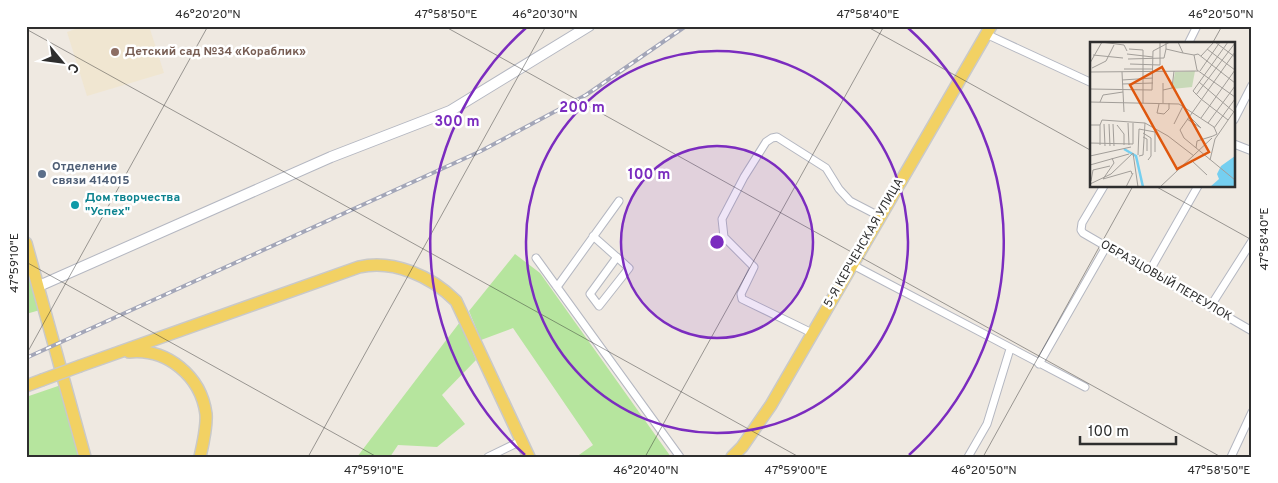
<svg xmlns="http://www.w3.org/2000/svg" width="1278" height="483" font-family="Overpass,sans-serif">
	<rect width="100%" height="100%" fill="#efe9e1"/>
	<!-- education -->
	<path fill="#f0e6d1" d="M 84,26 L 149,26 L 164,73 L 87,96 L 67,32 Z"/>
	<!-- green -->
	<path fill="#b6e59e" d="M 515,254 L 540,273 L 671,457 L 576,457 L 593,445 L 513,328 L 481,340 L 469,311 Z
		M 30,272 L 40,310 L 26,314 L 26,274 Z
		M 460,322 L 476,360 L 442,395 L 465,424 L 437,447 L 398,445 L 390,457 L 357,457 Z
		M 61,385 L 80,457 L 26,457 L 26,397 Z"/>
	<g fill="none" stroke-linecap="round" stroke-linejoin="round">
		<defs>
			<path id="street" d="M 986,34 L 1092,83
				M 1188,44 L 1197,26
				M 1234,120 L 1252,85
				M 1234,144 L 1252,151
				M 1104,186 L 1082,223 L 1081,230 L 1083,233 L 1252,331
				M 593,236 L 629,268 L 599,306 L 590,294 L 617,257
				M 536,258 L 680,457
				M 851,264 L 1085,387
				M 1149,272 L 1198,186
				M 557,287 L 619,201
				M 1210,307 L 1252,241
				M 812,333 L 742,299 L 741,294 L 754,267 L 724,237 L 722,219 L 744,177 L 766,142 L 772,138 L 777,137 L 826,168 L 839,189 L 850,201 L 879,216
				M 1039,364 L 1106,247
				M 488,457 L 521,441
				M 968,457 L 987,424 L 1010,349
				M 1231,457 L 1252,412"/>
			<path id="secondary" d="M 39,286 L 331,157 L 450,111 L 589,26"/>
			<path id="primary" d="M 26,243 L 85,457
				M 129,352 C 167,348 201,376 206,414 C 207,427 203,444 200,457
				M 80,366 L 359,267 C 393,259 431,276 456,301 L 529,457
				M 26,386 L 42,380
				M 732,457 L 742,447 L 771,405 L 991,26"/>
		</defs>
		<!-- street casing -->
		<use href="#street" stroke="#b4b7c1" stroke-width="9"/>
		<!-- secondary casing -->
		<use href="#secondary" stroke="#b4b7c1" stroke-width="12"/>
		<!-- primary casing -->
		<use href="#primary" stroke="#c9c9c9" stroke-width="14"/>
		<!-- street -->
		<use href="#street" stroke="#fff" stroke-width="7"/>
		<!-- secondary -->
		<use href="#secondary" stroke="#fff" stroke-width="10"/>
		<!-- primary -->
		<use href="#primary" stroke="#f2d163" stroke-width="11"/>
		<defs>
			<path id="rail" d="M 26,358 L 481,151 L 586,95 L 686,26"/>
		</defs>
		<!-- rail casing -->
		<use href="#rail" stroke="#a3a6b8" stroke-width="4"/>
		<!-- rail -->
		<use href="#rail" stroke="#fff" stroke-width="2" stroke-dasharray="5.5" stroke-linecap="butt"/>
		<defs>
			<path id="primary-bridge" d="M 42,380 L 80,366"/>
		</defs>
		<!-- primary-bridge casing -->
		<use href="#primary-bridge" stroke="#c9c9c9" stroke-width="14" stroke-linecap="butt"/>
		<!-- primary-bridge -->
		<use href="#primary-bridge" stroke="#f2d163" stroke-width="11"/>
	</g>
	<!-- ticks -->
	<path fill="none" stroke="#2e2e2e" stroke-width="1" stroke-opacity="0.45" d="M 444,26 L 1221,457M 866,26 L 1092,151M 26,29 L 799,457M 1212,44 L 1222,26M 1155,186 L 1252,240M 26,262 L 377,457M 26,355 L 208,26M 308,457 L 546,26M 645,457 L 884,26M 983,457 L 1133,186"/>
	<!-- distance rings -->
	<circle cx="717" cy="242" r="96" fill="#7b2cbf" fill-opacity=".12"/>
	<g fill="none" stroke="#7b2cbf" stroke-width="2.5">
		<circle cx="717" cy="242" r="96"/>
		<circle cx="717" cy="242" r="191"/>
		<path d="M525 455A287 287 0 0 1 527 27M907 27A287 287 0 0 1 909 455"/>
	</g>
	<!-- markers -->
	<circle fill="#8d6e63" stroke="#fff" stroke-width="2" cx="115" cy="52" r="5"/>
	<circle fill="#5c6f8a" stroke="#fff" stroke-width="2" cx="42" cy="174" r="5"/>
	<circle fill="#0f9aa8" stroke="#fff" stroke-width="2" cx="75" cy="205" r="5"/>
	<g text-anchor="middle" dominant-baseline="central" stroke-width="5" stroke-linejoin="round" paint-order="stroke">
		<!-- education labels -->
		<g font-size="12" font-weight="bold" fill="#785e54" stroke="#fff" text-anchor="start">
			<text x="125" y="52">Детский сад №34 «Кораблик»</text>
		</g>
		<!-- service labels -->
		<g font-size="12" font-weight="bold" fill="#4e5e75" stroke="#fff" text-anchor="start">
			<text x="52" y="167">Отделение<tspan x="52" dy="14">связи 414015</tspan></text>
		</g>
		<!-- culture labels -->
		<g font-size="12" font-weight="bold" fill="#0d838f" stroke="#fff" text-anchor="start">
			<text x="85" y="198">Дом творчества<tspan x="85" dy="14">"Успех"</tspan></text>
		</g>
		<!-- street labels -->
		<g font-size="12" fill="#2e2e2e" stroke="#fff">
			<text transform="translate(864 243) rotate(-60)">5-Я КЕРЧЕНСКАЯ УЛИЦА</text>
			<text transform="translate(1166 281) rotate(30)">ОБРАЗЦОВЫЙ ПЕРЕУЛОК</text>
		</g>
	</g>
	<!-- overview -->
	<g transform="translate(1090 42)">
		<rect width="145" height="145" fill="#efe9e1"/>
		<path d="M 105,29 L 102,45 L 82,47 L 85,30 Z" fill="#c8d9b8"/>
		<path d="M 145,114 L 145,145 L 120,145 L 129,137 L 127,132 L 131,124 Z" fill="#75cff0"/>
		<path fill="none" stroke="#75cff0" stroke-width="2.5" d="M 34,107 L 46,114 L 53,145"/>
		<path fill="none" stroke="#a29e99" stroke-width="1" d="M 11,0 L 34,3 L 37,9M 88,0 L 93,11 L 104,13 L 107,28 L 145,55M 125,0 L 145,15M 76,1 L 76,7 L 93,11M 39,7 L 53,8 L 53,61M 117,7 L 145,28M 145,10 L 90,88 L 94,96 L 145,138M 37,12 L 63,15M 3,13 L 33,16M 104,13 L 108,12 L 145,41M 111,14 L 124,0M 38,17 L 74,16 L 76,7M 0,21 L 12,0M 40,22 L 70,23 L 70,0M 2,26 L 16,19 L 24,3M 34,27 L 63,27M 110,29 L 130,0M 0,30 L 108,29M 32,30 L 34,70M 32,38 L 63,36M 109,40 L 144,70M 73,41 L 73,61M 32,42 L 63,41M 0,47 L 62,48 L 63,9 L 80,0M 73,48 L 82,46 L 84,29M 106,53 L 145,1M 111,57 L 103,49 L 138,0M 111,57 L 138,78M 0,60 L 89,62 L 124,85 L 127,92 L 123,94M 10,60 L 13,53 L 33,50M 69,62 L 67,71 L 74,72 L 79,67 L 79,61M 111,76 L 145,28M 97,77 L 111,86 L 100,75M 38,81 L 39,103M 118,81 L 145,44M 14,82 L 15,104M 19,82 L 20,104M 23,82 L 24,104M 84,82 L 93,64M 0,83 L 10,83 L 12,78 L 55,81 L 78,94 L 104,114M 10,83 L 10,103M 27,83 L 34,92 L 34,103M 124,86 L 145,57M 53,91 L 61,96 L 61,114 L 58,118M 53,95 L 57,97 L 57,109M 0,101 L 43,102 L 43,81M 106,106 L 107,99 L 123,94M 48,113 L 49,87 L 65,90 L 65,110M 0,114 L 41,105M 49,114 L 53,113 L 55,81M 22,116 L 24,121 L 13,137 L 41,129 L 42,132M 101,118 L 117,133M 120,118 L 125,97 L 145,68M 0,123 L 39,112M 1,139 L 3,128 L 20,124M 0,142 L 21,132 L 43,111 L 48,145M 36,145 L 43,131M 70,145 L 122,96"/>
		<path fill="#df570e" fill-opacity="0.15" stroke="#df570e" stroke-width="2.5" d="M 72,25 L 119,110 L 87,127 L 40,43 Z"/>
		<rect width="145" height="145" fill="none" stroke="#2e2e2e" stroke-width="2.5"/>
	</g>
	<circle cx="717" cy="242" r="8" fill="#7b2cbf" stroke="#fff" stroke-width="2.5"/>
	<g font-size="15" text-anchor="middle" font-weight="bold" fill="#7b2cbf" stroke="#fff" stroke-width="5" stroke-linejoin="round" paint-order="stroke">
		<text x="582" y="112">200 m</text>
		<text x="457" y="126">300 m</text>
		<text x="649" y="179">100 m</text>
	</g>
	<!-- border -->
	<rect width="1278" height="483" fill="none" stroke="#ffffff" stroke-width="55"/>
	<!-- north arrow -->
	<g transform="translate(62 62) rotate(119)" stroke="#ffffff" stroke-width="4" paint-order="stroke">
	<path d="M0-4L9 19L0 12L-9 19Z" fill="#2e2e2e"/>
	<text y="-8" font-size="14" font-weight="bold" text-anchor="middle" fill="#2e2e2e">С</text>
	</g>
	<!-- scale -->
	<path d="M1080 436v8h96v-8" fill="none" stroke="#2e2e2e" stroke-width="2.5"/>
	<text x="1088" y="436" font-size="15" fill="#2e2e2e" stroke="#ffffff" stroke-width="4" paint-order="stroke">100 m</text>
	<rect x="28" y="28" width="1222" height="428" fill="none" stroke="#2e2e2e" stroke-width="2"/>
	<g font-size="12" text-anchor="middle" fill="#2e2e2e">
		<text x="208" y="18">46°20'20"N</text>
		<text x="446" y="18">47°58'50"E</text>
		<text x="545" y="18">46°20'30"N</text>
		<text x="868" y="18">47°58'40"E</text>
		<text x="1221" y="18">46°20'50"N</text>
		<text transform="translate(1264 239) rotate(-90)" y="4">47°58'40"E</text>
		<text transform="translate(14 263) rotate(-90)" y="4">47°59'10"E</text>
		<text x="374" y="474">47°59'10"E</text>
		<text x="646" y="474">46°20'40"N</text>
		<text x="796" y="474">47°59'00"E</text>
		<text x="984" y="474">46°20'50"N</text>
		<text x="1219" y="474">47°58'50"E</text>
	</g>
</svg>
